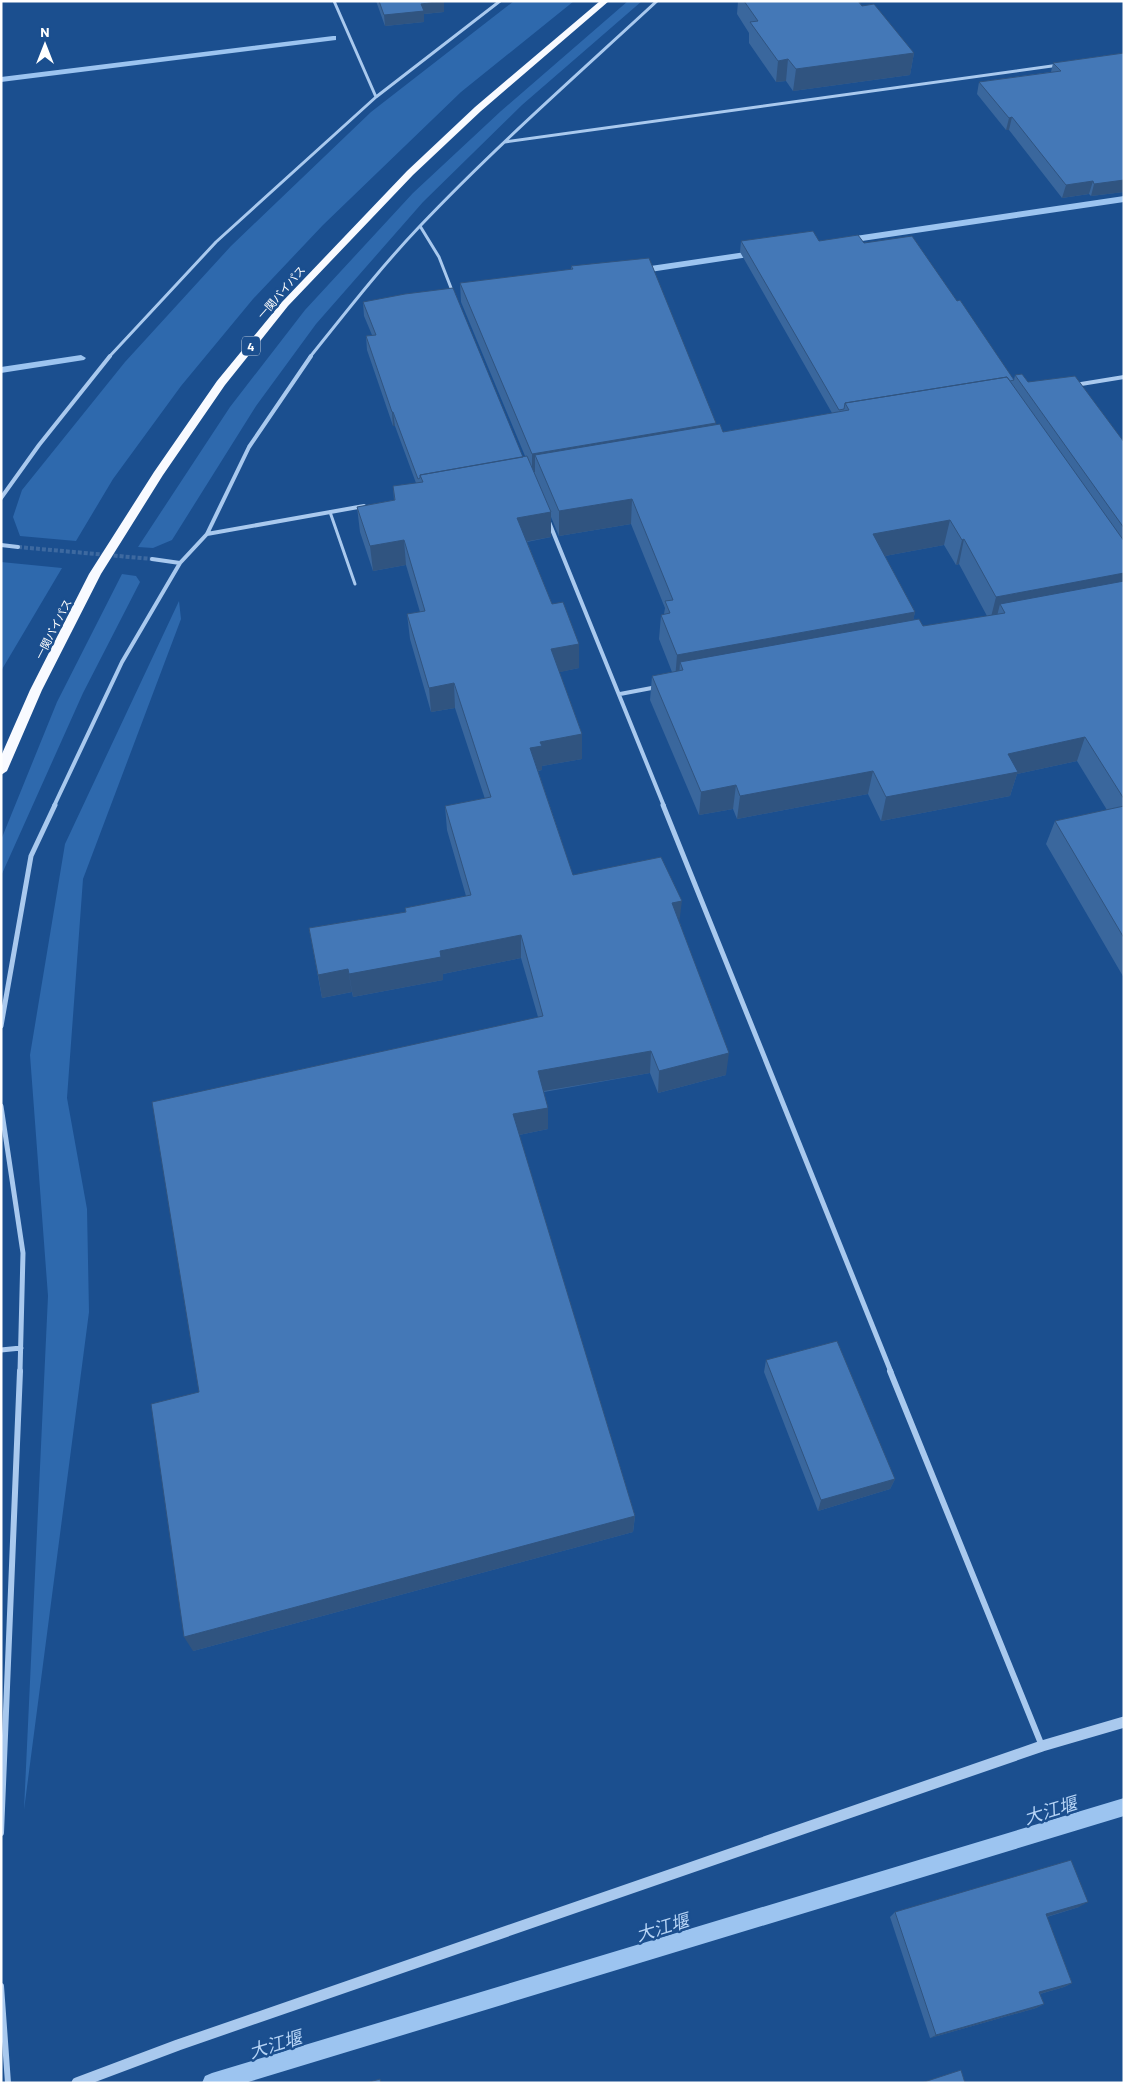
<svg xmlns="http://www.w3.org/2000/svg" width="1125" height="2084" font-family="Barlow,'Noto Sans JP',sans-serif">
	<rect width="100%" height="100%" fill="#1b4f8f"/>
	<!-- green -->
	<path fill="#2e69ad" d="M 514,1 L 574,1 L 461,92 L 323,225 L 253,299 L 181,386 L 113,479 L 76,541 L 20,536 L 13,517 L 22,490 L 125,362 L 231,246 L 371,112 Z
		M 628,1 L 642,1 L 522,105 L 423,202 L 316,324 L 256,406 L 172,540 L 153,548 L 138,547 L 230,407 L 305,310 L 413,193 L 501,111 Z
		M 1,562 L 62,568 L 1,671 Z
		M 122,574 L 136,576 L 140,582 L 83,693 L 1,876 L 1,840 L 57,702 Z
		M 179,601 L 181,619 L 83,879 L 67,1098 L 87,1209 L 89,1312 L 24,1810 L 48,1296 L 30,1055 L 65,844 Z"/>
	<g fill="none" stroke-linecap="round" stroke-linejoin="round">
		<!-- stream -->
		<path fill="#9cc4f0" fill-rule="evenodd" d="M 333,36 L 336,36 L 336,40 L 1,82 L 1,77 Z
			M 1124,196 L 1124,202 L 842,244 L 837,241 L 842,238 Z
			M 759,250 L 764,253 L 762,255 L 637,274 L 632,271 L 637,268 Z
			M 81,355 L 86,358 L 84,360 L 1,373 L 1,367 Z
			M 1124,1798 L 1124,1816 L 245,2083 L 202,2083 L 205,2076 L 212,2073 Z"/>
		<!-- minor-tunnel -->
		<path stroke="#3d69a0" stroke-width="4" stroke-dasharray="4 2" stroke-linecap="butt" d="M 18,547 L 152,559"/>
		<!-- service -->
		<path stroke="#a9c9ee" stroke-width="3" d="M 330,512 L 355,584"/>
		<!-- minor-far3 -->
		<path stroke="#a9c9ee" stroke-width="3" d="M 334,1 L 376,97
			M 505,142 L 1059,65
			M 420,226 L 439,257 L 453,293
			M 109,357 L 216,242 L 376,97 L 500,1
			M 310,357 C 346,312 381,267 420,226 C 495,147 577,75 657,1"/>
		<!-- minor-far2 -->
		<path stroke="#a9c9ee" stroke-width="4" d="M 1075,385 L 1124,377
			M 1,498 L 39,445 L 110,356
			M 549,522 L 664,806
			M 207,534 L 364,506
			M 1,545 L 18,547
			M 152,559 L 180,563
			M 620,694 L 657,687
			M 54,806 L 122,662 L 180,563 L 207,534 L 249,447 L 311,356"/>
		<!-- minor-far1 -->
		<path stroke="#a9c9ee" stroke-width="5" d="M 663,805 L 891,1372
			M 1,1026 L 31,856 L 55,805
			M 1,1106 L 23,1253 L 20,1372
			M 1,1350 L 21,1348"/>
		<!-- minor -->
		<path stroke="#a9c9ee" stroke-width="6" d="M 890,1371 L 1042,1746
			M 1,1833 L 20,1371
			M 1,1986 L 8,2083"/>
		<!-- tertiary -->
		<path stroke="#a9c9ee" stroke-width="11" d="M 77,2083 L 178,2045 L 1042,1746 L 1124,1722"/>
		<!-- trunk -->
		<path fill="#f8faff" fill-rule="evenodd" d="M 600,1 L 609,1 L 481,111 L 413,175 L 288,306 L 225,385 L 163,475 L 101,574 L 42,690 L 7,771 L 1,775 L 1,756 L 30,690 L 89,574 L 154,472 L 217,381 L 282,302 L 407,171 L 475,107 Z"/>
	</g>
	<!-- wall -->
	<path fill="#3a679d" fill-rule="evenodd" d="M 376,1 L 444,1 L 444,12 L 424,14 L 424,22 L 385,26 Z
		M 738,1 L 858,1 L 862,6 L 914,53 L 910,75 L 793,91 L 786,81 L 776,82 L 749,43 L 749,33 L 737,14 Z
		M 1124,53 L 1124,192 L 1091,196 L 1089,194 L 1062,198 L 1009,130 L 1006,130 L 977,94 L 979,82 L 1051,72 L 1053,63 Z
		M 741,241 L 819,241 L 864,243 L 957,301 L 1014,380 L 1015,375 L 1028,382 L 1124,442 L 1124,978 L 1046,844 L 1055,821 L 1107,810 L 1077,761 L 1017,774 L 1010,796 L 881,821 L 868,794 L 737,819 L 733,809 L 699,815 L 650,700 L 652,676 L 672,672 L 659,639 L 661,615 L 664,614 L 665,608 L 631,524 L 559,536 L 551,517 L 551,537 L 527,542 L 552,604 L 579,644 L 579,668 L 559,672 L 582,734 L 582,759 L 542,766 L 542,770 L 538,771 L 573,875 L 680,923 L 726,1075 L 658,1093 L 650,1073 L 544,1092 L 548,1129 L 519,1135 L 635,1516 L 633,1532 L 193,1651 L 199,1392 L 538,1017 L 521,958 L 443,974 L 443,980 L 353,997 L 352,992 L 322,998 L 309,928 L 405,912 L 405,908 L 466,896 L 447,830 L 445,806 L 485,799 L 455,708 L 431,712 L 410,639 L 407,614 L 420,612 L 406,565 L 373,571 L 360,532 L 357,507 L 394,500 L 393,486 L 416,483 L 395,426 L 393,426 L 367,350 L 366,336 L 372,335 L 364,316 L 363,302 L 523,457 L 525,456 L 461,302 L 460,283 L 571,270 L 571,266 L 723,432 L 832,413 L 740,252 ZM 944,545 L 956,565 L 959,564 L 987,616 L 923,626 L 913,620 L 915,612 L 885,556 Z
		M 766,1360 L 895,1479 L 890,1489 L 818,1511 L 764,1372 Z
		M 1079,1907 L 1047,1917 L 1072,1983 L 1064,1987 L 1040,1994 L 1044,2004 L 1036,2008 L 930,2038 L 890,1917 L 895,1912 Z"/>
	<!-- shaded-wall -->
	<path fill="#305480" d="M 444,1 L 444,12 L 424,14 L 424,22 L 385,26 L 384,15 L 421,4 Z
		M 914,53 L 910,75 L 793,91 L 796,69 Z
		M 788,59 L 786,81 L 776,82 L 778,61 Z
		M 1012,117 L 1009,130 L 1006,130 L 1009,118 Z
		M 1124,180 L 1124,192 L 1091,196 L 1094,184 Z
		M 1093,181 L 1089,194 L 1062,198 L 1066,185 Z
		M 392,412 L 393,412 L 395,426 L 393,426 Z
		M 716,423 L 715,442 L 535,455 L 535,472 L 532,473 L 532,454 Z
		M 632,499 L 631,524 L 559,536 L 559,511 Z
		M 551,512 L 551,537 L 518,543 L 517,518 Z
		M 950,520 L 944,545 L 869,559 L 873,534 Z
		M 964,539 L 959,564 L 956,565 L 962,540 Z
		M 404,540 L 406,565 L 373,571 L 370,546 Z
		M 1124,573 L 1124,595 L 1000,604 L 996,620 L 990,621 L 996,597 Z
		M 915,612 L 910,636 L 680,662 L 679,679 L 675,680 L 677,655 Z
		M 579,644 L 579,668 L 551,674 L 551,649 Z
		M 454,683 L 455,708 L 431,712 L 429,688 Z
		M 582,734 L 582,759 L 542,766 L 542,770 L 530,772 L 530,748 L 540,742 Z
		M 1085,737 L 1077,761 L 1017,774 L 1010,796 L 881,821 L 886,797 L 1008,754 Z
		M 873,771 L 868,794 L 737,819 L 740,796 Z
		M 736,785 L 733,809 L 699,815 L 701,792 Z
		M 682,901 L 679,924 L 672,903 Z
		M 521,935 L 521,958 L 443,974 L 443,980 L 353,997 L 349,974 L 440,951 Z
		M 348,969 L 352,992 L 322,998 L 318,975 Z
		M 651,1051 L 650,1073 L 538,1092 L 538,1071 Z
		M 729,1053 L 726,1075 L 658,1093 L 659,1071 Z
		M 548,1108 L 548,1129 L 514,1136 L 513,1114 Z
		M 895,1479 L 890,1489 L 818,1511 L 821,1500 Z
		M 635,1516 L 633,1532 L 193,1651 L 184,1637 Z
		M 1088,1902 L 1079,1907 L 1039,1919 L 1046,1914 Z
		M 1072,1983 L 1064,1987 L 1032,1996 L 1039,1992 Z
		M 1044,2004 L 1036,2008 L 930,2038 L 936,2035 Z"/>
	<!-- building -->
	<path fill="#4478b7" stroke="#305480" d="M 379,1 L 444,1 L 421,4 L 424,11 L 384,15 Z
		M 744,1 L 858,1 L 862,6 L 874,4 L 914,53 L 796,69 L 788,59 L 778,61 L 750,22 L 758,21 Z
		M 1124,53 L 1124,180 L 1094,184 L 1093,181 L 1066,185 L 1012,117 L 1009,118 L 979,82 L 1061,71 L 1053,63 Z
		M 813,231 L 819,241 L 858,235 L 864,243 L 912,236 L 957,301 L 960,300 L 1014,380 L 1010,381 L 1007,377 L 845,403 L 844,409 L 839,410 L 741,241 Z
		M 649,258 L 716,423 L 532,454 L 460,283 L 573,269 L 571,266 Z
		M 453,288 L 523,457 L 420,475 L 420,478 L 418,479 L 393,412 L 392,412 L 366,336 L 376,335 L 363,302 L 405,294 Z
		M 1022,374 L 1028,382 L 1075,376 L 1124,442 L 1124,528 L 1015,375 Z
		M 1007,377 L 1124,541 L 1124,573 L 996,597 L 964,539 L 962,540 L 950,520 L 873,534 L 915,612 L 677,655 L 661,615 L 670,613 L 665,601 L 673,600 L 632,499 L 559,511 L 535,455 L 720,424 L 723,432 L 849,410 L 845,403 Z
		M 527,456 L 551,512 L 517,518 L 552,604 L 563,602 L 579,644 L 551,649 L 582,734 L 540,742 L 542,746 L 530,748 L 573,875 L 661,857 L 682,901 L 672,903 L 729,1053 L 659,1071 L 651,1051 L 538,1071 L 548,1108 L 513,1114 L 635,1516 L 184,1637 L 151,1404 L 199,1392 L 152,1102 L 543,1016 L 521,935 L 440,951 L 441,957 L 349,974 L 348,969 L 318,975 L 309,928 L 406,912 L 405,908 L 471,895 L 445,806 L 491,797 L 454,683 L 429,688 L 407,614 L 425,611 L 404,540 L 370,546 L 357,507 L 395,500 L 393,486 L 423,482 L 420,475 Z
		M 1124,581 L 1124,799 L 1085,737 L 1008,754 L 1018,772 L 886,797 L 873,771 L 740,796 L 736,785 L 701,792 L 652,676 L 683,670 L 680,662 L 919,619 L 923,626 L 1005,613 L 1000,604 Z
		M 1124,806 L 1124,938 L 1055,821 Z
		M 837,1341 L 895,1479 L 821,1500 L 766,1360 Z
		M 1071,1860 L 1088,1902 L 1046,1914 L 1072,1983 L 1039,1992 L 1044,2004 L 936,2035 L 895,1912 Z
		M 961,2070 L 965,2083 L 921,2083 Z
		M 380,2079 L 381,2083 L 366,2083 Z"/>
	<g text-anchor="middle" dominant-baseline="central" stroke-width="5" stroke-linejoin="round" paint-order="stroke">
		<!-- far-street labels -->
		<g font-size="11" fill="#fff" stroke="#1b4f8f">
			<text transform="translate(281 292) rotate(-49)">一関バイパス</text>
			<text transform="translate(53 629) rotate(-63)">一関バイパス</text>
		</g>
		<!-- shield labels -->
		<rect fill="#1b4f8f" stroke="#bbcadd" stroke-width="1" x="242" y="336.5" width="18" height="19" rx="4"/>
		<g font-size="12" font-weight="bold" fill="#fff">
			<text x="251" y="346">4</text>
		</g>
		<!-- near-water labels -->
		<g font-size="18" font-style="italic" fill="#b5d3f5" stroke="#1b4f8f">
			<text transform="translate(1050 1810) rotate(-17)">大江堰</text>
			<text transform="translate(662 1927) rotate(-17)">大江堰</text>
			<text transform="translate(275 2044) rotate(-17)">大江堰</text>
		</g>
	</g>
	<!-- border -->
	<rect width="1125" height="2084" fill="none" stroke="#ffffff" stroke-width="5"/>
	<!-- north arrow -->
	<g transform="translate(45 45)" stroke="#1b4f8f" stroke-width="4" paint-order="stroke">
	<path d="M0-4L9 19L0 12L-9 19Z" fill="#ffffff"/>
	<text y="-8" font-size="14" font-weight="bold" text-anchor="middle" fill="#ffffff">N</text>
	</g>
</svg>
